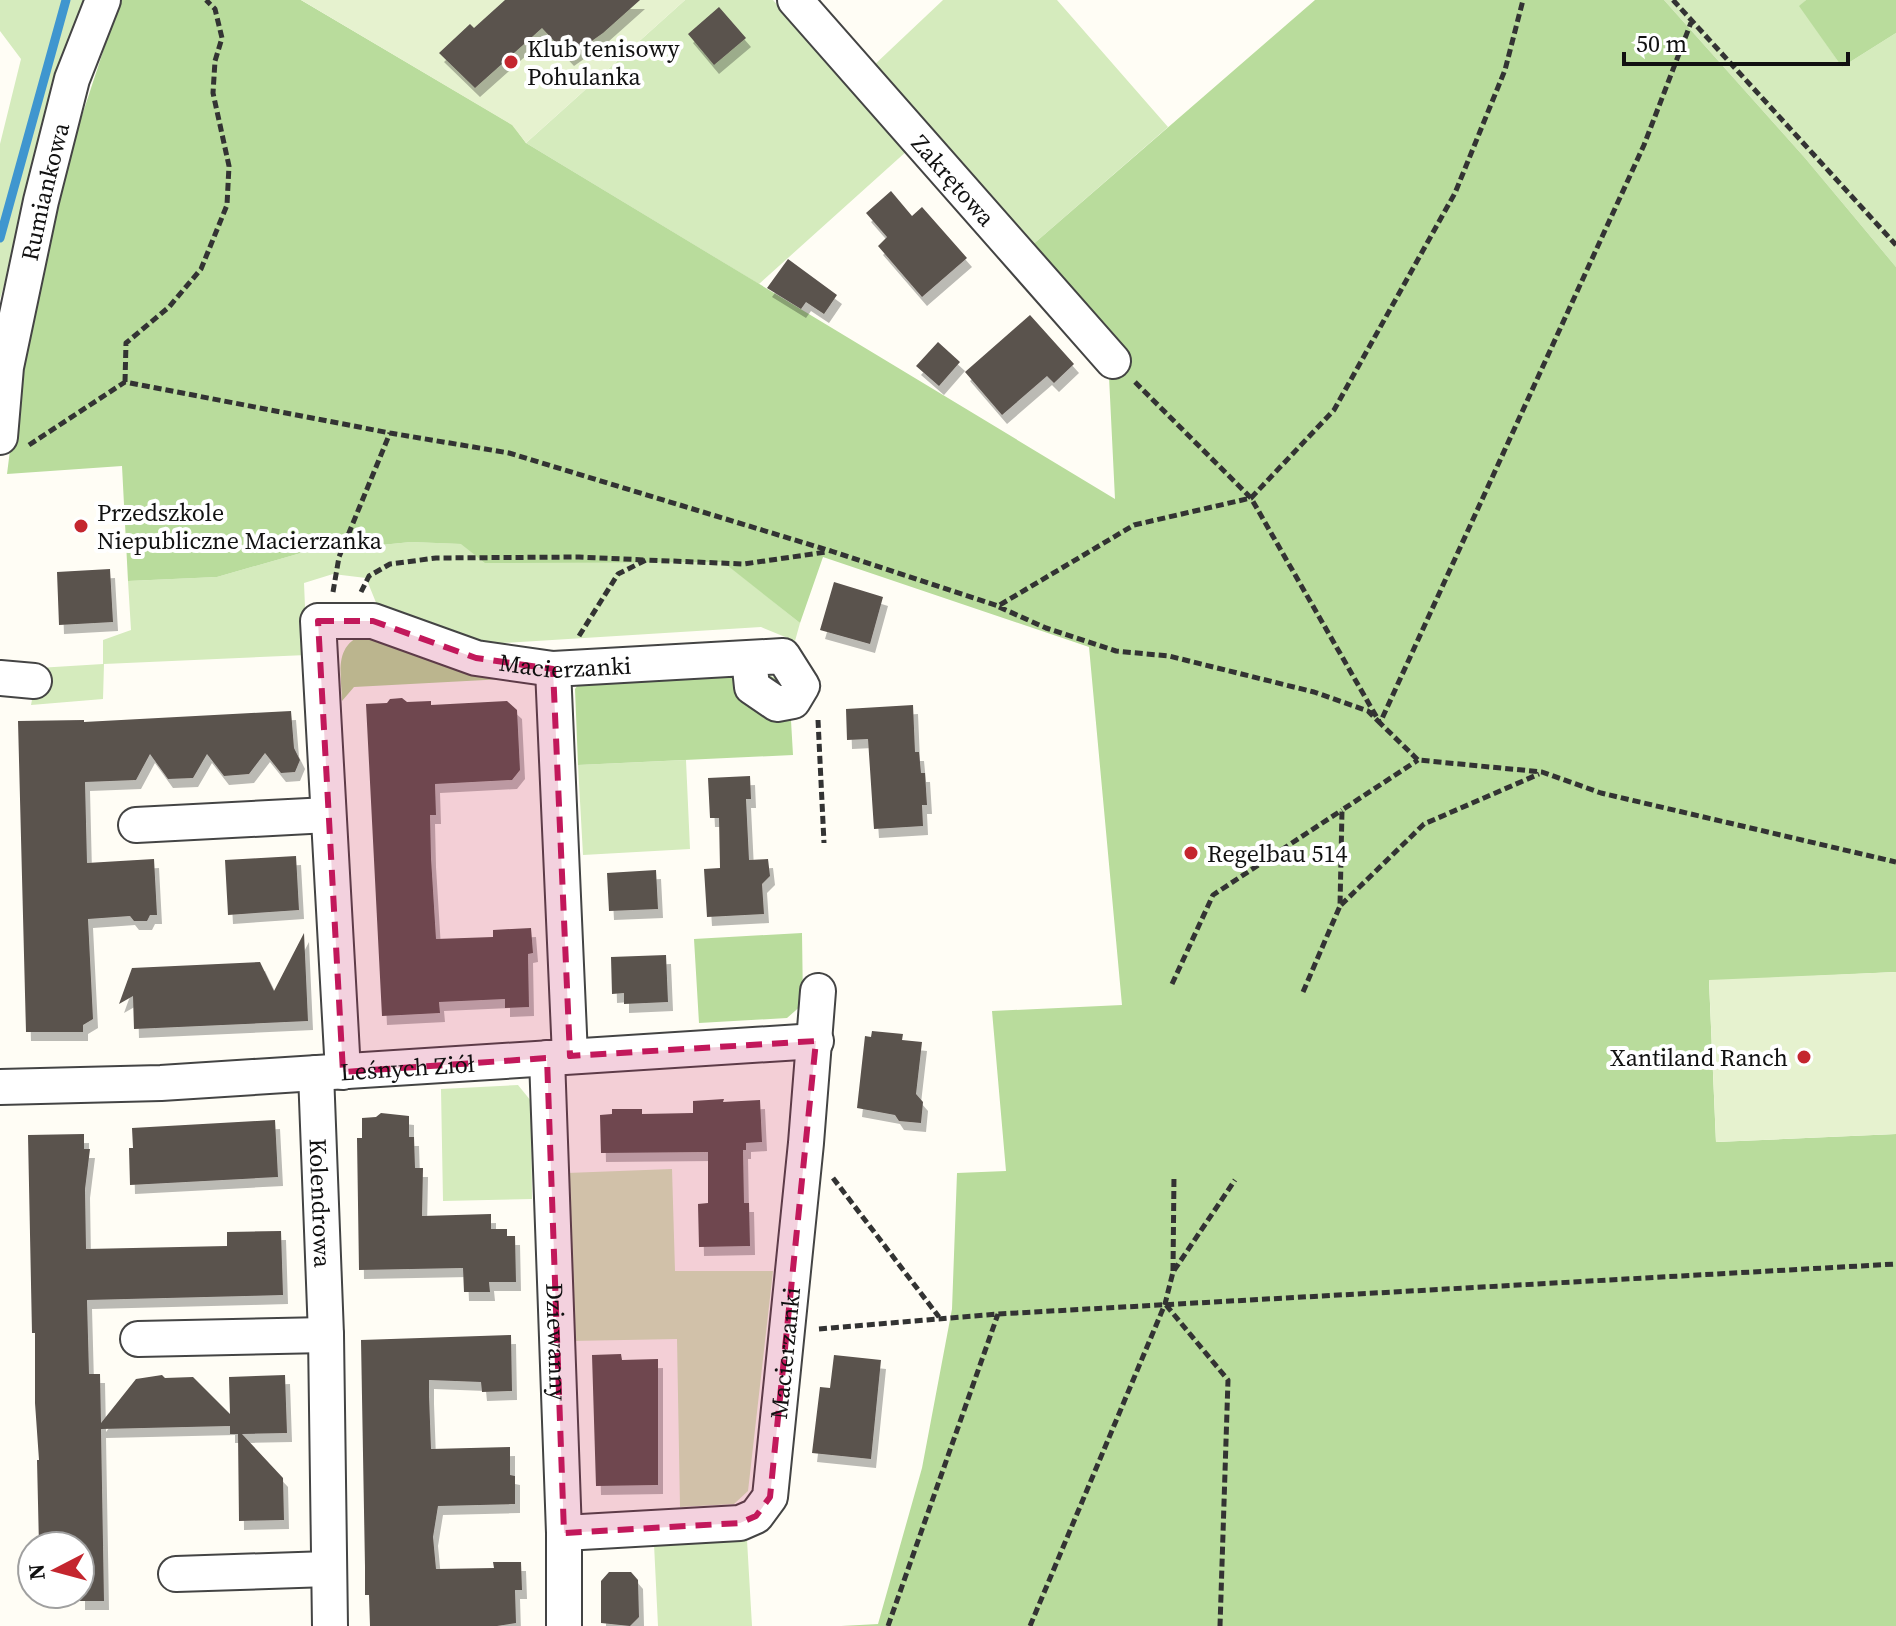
<svg xmlns="http://www.w3.org/2000/svg" width="1896" height="1626" font-family="'Source Serif 4',serif">
	<defs>
		<filter id="shadow"><feDropShadow dx="5" dy="9" stdDeviation="0" flood-color="#0004"/></filter>
	</defs>
	<rect width="100%" height="100%" fill="#fffdf5"/>
	<!-- green -->
	<path fill="#d5ebbd" d="M 0,0 L 86,0 L 0,299 L 0,144 L 21,59 L 0,31 Z
		M 685,0 L 773,0 L 908,150 L 759,284 L 526,143 Z
		M 943,0 L 1057,0 L 1168,127 L 1030,247 L 871,68 Z
		M 1664,0 L 1806,0 L 1800,6 L 1842,67 L 1896,33 L 1896,267 L 1805,158 Z
		M 411,542 L 462,544 L 616,562 L 724,562 L 800,623 L 795,641 L 761,627 L 487,644 L 377,605 L 366,578 L 333,574 L 304,583 L 307,655 L 104,664 L 103,699 L 31,705 L 38,668 L 103,664 L 103,640 L 131,630 L 128,581 L 217,577 L 301,553 Z
		M 686,760 L 690,849 L 583,855 L 578,765 Z
		M 518,1085 L 531,1101 L 532,1199 L 443,1201 L 441,1089 Z
		M 672,1169 L 675,1271 L 773,1271 L 748,1491 L 734,1504 L 680,1507 L 677,1339 L 571,1341 L 567,1173 Z
		M 747,1540 L 752,1626 L 658,1626 L 654,1544 Z"/>
	<!-- forest -->
	<path fill="#b9dc9c" d="M 120,0 L 301,0 L 513,125 L 526,143 L 1115,499 L 1107,336 L 1030,247 L 1315,0 L 1664,0 L 1805,158 L 1896,267 L 1896,972 L 1709,981 L 1716,1142 L 1896,1134 L 1896,1626 L 841,1626 L 878,1624 L 922,1468 L 952,1309 L 957,1173 L 1006,1171 L 992,1011 L 1122,1005 L 1089,647 L 823,557 L 800,623 L 723,562 L 485,563 L 461,544 L 411,542 L 301,553 L 217,577 L 128,581 L 122,466 L 7,474 L 24,339 L 66,164 Z
		M 1806,0 L 1896,0 L 1896,33 L 1842,67 L 1799,6 Z
		M 369,632 L 504,679 L 354,687 L 342,701 C 341,669 333,644 369,632 Z
		M 753,666 L 789,686 L 793,755 L 578,765 L 575,689 L 586,673 Z
		M 802,933 L 803,1004 L 787,1018 L 699,1023 L 694,939 Z"/>
	<!-- pitch -->
	<path fill="#e6f2cf" d="M 301,0 L 685,0 L 526,143 L 512,125 Z
		M 1896,972 L 1896,1134 L 1716,1142 L 1709,980 Z"/>
	<g fill="none" stroke-linecap="round" stroke-linejoin="round">
		<!-- stream -->
		<path stroke="#3f96cf" stroke-width="9" d="M 0,238 L 66,0"/>
	</g>
	<!-- building -->
	<path fill="#5a524d" filter="url(#shadow)" d="M 505,0 L 640,0 L 603,33 L 569,57 L 542,28 L 475,88 L 439,53 L 470,24 L 474,28 Z
		M 719,7 L 746,38 L 714,65 L 688,34 Z
		M 891,191 L 912,216 L 922,207 L 967,258 L 922,297 L 878,246 L 887,237 L 866,213 Z
		M 788,259 L 837,295 L 824,314 L 806,302 L 801,309 L 767,288 Z
		M 1030,315 L 1074,364 L 1054,383 L 1047,376 L 1002,415 L 965,372 Z
		M 938,342 L 960,362 L 939,386 L 916,366 Z
		M 110,569 L 113,622 L 59,625 L 57,572 Z
		M 834,582 L 883,597 L 870,644 L 820,630 Z
		M 402,698 L 407,702 L 431,701 L 431,705 L 507,701 L 517,710 L 520,770 L 512,780 L 435,784 L 436,815 L 430,815 L 431,858 L 436,939 L 493,937 L 493,930 L 531,928 L 533,953 L 528,954 L 529,1007 L 505,1008 L 505,999 L 439,1002 L 440,1013 L 382,1016 L 366,704 L 387,703 L 390,699 Z
		M 913,705 L 915,752 L 919,752 L 921,773 L 925,773 L 927,805 L 922,805 L 923,826 L 874,829 L 868,739 L 847,740 L 846,709 Z
		M 291,711 L 294,748 L 300,760 L 295,772 L 281,773 L 265,753 L 249,774 L 224,776 L 207,754 L 193,778 L 168,779 L 150,754 L 136,780 L 85,782 L 87,863 L 154,859 L 157,915 L 150,915 L 147,921 L 134,921 L 130,916 L 88,919 L 93,1019 L 83,1025 L 83,1032 L 26,1032 L 18,721 L 84,720 L 84,722 Z
		M 750,776 L 751,799 L 746,799 L 749,860 L 768,859 L 770,876 L 762,884 L 764,914 L 707,917 L 704,869 L 720,868 L 719,818 L 710,818 L 708,778 Z
		M 296,856 L 299,910 L 228,915 L 225,860 Z
		M 656,870 L 658,909 L 609,911 L 607,873 Z
		M 304,933 L 308,1021 L 134,1029 L 133,996 L 119,1004 L 132,968 L 260,962 L 274,991 Z
		M 666,955 L 668,1002 L 624,1004 L 624,993 L 612,994 L 611,957 Z
		M 872,1031 L 903,1034 L 902,1040 L 922,1042 L 916,1094 L 923,1102 L 921,1123 L 899,1121 L 895,1115 L 857,1108 L 865,1036 L 871,1037 Z
		M 724,1099 L 723,1102 L 760,1100 L 762,1142 L 746,1143 L 746,1150 L 743,1150 L 744,1203 L 749,1203 L 750,1246 L 699,1247 L 698,1204 L 708,1203 L 708,1152 L 601,1153 L 600,1115 L 612,1114 L 612,1109 L 642,1109 L 642,1114 L 693,1113 L 693,1101 Z
		M 381,1113 L 409,1116 L 409,1137 L 414,1137 L 415,1168 L 423,1168 L 422,1216 L 491,1214 L 491,1229 L 507,1229 L 507,1236 L 515,1236 L 516,1282 L 489,1282 L 490,1292 L 464,1292 L 463,1268 L 359,1270 L 357,1138 L 362,1138 L 362,1118 L 376,1117 Z
		M 275,1120 L 278,1177 L 130,1185 L 129,1148 L 133,1148 L 132,1128 Z
		M 84,1134 L 84,1149 L 90,1149 L 85,1189 L 86,1249 L 227,1246 L 227,1232 L 281,1231 L 283,1295 L 87,1300 L 89,1374 L 100,1374 L 101,1423 L 136,1379 L 162,1375 L 165,1378 L 193,1377 L 230,1414 L 229,1377 L 285,1375 L 287,1433 L 242,1434 L 283,1478 L 284,1520 L 239,1521 L 238,1434 L 230,1434 L 230,1426 L 101,1429 L 104,1601 L 80,1601 L 80,1546 L 39,1546 L 37,1460 L 39,1460 L 35,1403 L 35,1333 L 32,1333 L 28,1135 Z
		M 511,1335 L 512,1391 L 482,1392 L 481,1382 L 429,1380 L 429,1395 L 431,1449 L 510,1447 L 510,1475 L 515,1476 L 515,1504 L 438,1506 L 433,1537 L 436,1569 L 494,1568 L 493,1562 L 521,1562 L 522,1590 L 515,1590 L 516,1623 L 497,1626 L 370,1626 L 369,1595 L 365,1595 L 365,1567 L 361,1340 Z
		M 621,1354 L 622,1360 L 658,1359 L 658,1485 L 596,1486 L 592,1355 Z
		M 834,1355 L 881,1360 L 871,1459 L 812,1453 L 820,1387 L 830,1388 Z
		M 609,1572 L 631,1572 L 638,1580 L 639,1617 L 630,1626 L 601,1623 L 601,1581 Z"/>
	<g fill="none" stroke-linecap="round" stroke-linejoin="round">
		<defs>
			<g id="minor">
				<path id="s1" d="M 795,0 L 1113,361"/>
				<path id="s2" d="M 0,437 L 6,367 L 41,201 L 72,79 L 103,0"/>
				<path d="M 553,669 L 570,1056"/>
				<path d="M 0,678 L 34,681"/>
				<path d="M 136,825 L 328,815"/>
				<path id="s3" d="M 547,1058 L 564,1533 L 564,1626"/>
				<path id="s4" d="M 343,1072 L 318,621 L 373,621 L 476,658 L 553,669 L 783,656 L 802,686 L 793,701 L 777,704 L 752,687 L 749,658"/>
				<path id="s5" d="M 316,1073 L 326,1335 L 330,1626"/>
				<path id="s6" d="M 0,1087 L 161,1083 L 816,1041"/>
				<path d="M 138,1339 L 326,1335"/>
				<path id="s7" d="M 564,1533 L 740,1523 L 756,1516 L 770,1497 L 806,1143 L 818,991"/>
				<path d="M 176,1574 L 328,1569"/>
			</g>
		</defs>
		<!-- minor casing -->
		<use href="#minor" stroke="#444" stroke-width="38"/>
		<!-- path -->
		<path stroke="#333" stroke-width="5" stroke-dasharray="8 4" stroke-linecap="butt" d="M 1673,0 L 1896,245
			M 125,382 L 126,343 L 169,307 L 201,269 L 227,205 L 229,166 L 213,93 L 215,61 L 222,38 L 215,9 L 206,0
			M 1135,382 L 1251,498 L 1380,723 L 1418,760 L 1542,772 L 1601,793 L 1896,862
			M 29,445 L 125,382 L 390,433 L 509,453 L 831,551 L 998,606 L 1134,525 L 1251,498 L 1334,410 L 1455,193 L 1505,70 L 1523,0
			M 333,592 L 339,557 L 390,433
			M 361,592 L 369,576 L 390,564 L 436,558 L 579,557 L 646,560
			M 999,607 L 1046,628 L 1116,651 L 1169,656 L 1314,692 L 1368,711 L 1380,723 L 1644,145 L 1692,20
			M 579,636 L 618,574 L 646,560 L 744,564 L 826,552
			M 818,720 L 824,843
			M 1341,905 L 1424,824 L 1539,774
			M 1172,984 L 1213,895 L 1342,810
			M 1303,992 L 1340,906 L 1342,810 L 1418,760
			M 833,1178 L 939,1317
			M 1173,1271 L 1174,1175
			M 1166,1305 L 1228,1380 L 1220,1626
			M 819,1329 L 998,1314 L 1896,1264
			M 888,1626 L 998,1314
			M 1030,1626 L 1165,1304 L 1173,1272 L 1235,1180"/>
		<!-- minor -->
		<use href="#minor" stroke="#fff" stroke-width="34"/>
	</g>
	<!-- marked area -->
	<path fill="#c2185b" fill-opacity="0.2" stroke="#c2185b" stroke-width="6" stroke-dasharray="16 10" stroke-linejoin="round" d="M 318,621 L 373,621 L 476,658 L 553,669 L 570,1056 L 816,1041 L 770,1497 L 756,1516 L 740,1523 L 564,1533 L 547,1058 L 343,1072 Z"/>
	<!-- markers -->
	<g fill="#c4262e" stroke="#fff" stroke-width="3">
		<circle cx="511" cy="62" r="8"/>
		<circle cx="81" cy="526" r="8"/>
		<circle cx="1191" cy="853" r="8"/>
		<circle cx="1804" cy="1057" r="8"/>
	</g>
	<g text-anchor="middle" dominant-baseline="central" stroke-width="8" stroke-linejoin="round" paint-order="stroke">
		<!-- poi labels -->
		<g font-size="24" fill="#111" stroke="#fff" text-anchor="start">
			<text x="527" y="48">Klub tenisowy<tspan x="527" dy="28">Pohulanka</tspan></text>
			<text x="97" y="512">Przedszkole<tspan x="97" dy="28">Niepubliczne Macierzanka</tspan></text>
			<text x="1207" y="853">Regelbau 514</text>
			<text x="1788" y="1057" text-anchor="end">Xantiland Ranch</text>
		</g>
		<!-- street labels -->
		<g font-size="24" fill="#111" stroke="#fff">
			<text stroke="none"><textPath href="#s1" startOffset="240">Zakrętowa</textPath></text>
			<text stroke="none"><textPath href="#s2" startOffset="250">Rumiankowa</textPath></text>
			<text stroke="none"><textPath href="#s4" startOffset="706">Macierzanki</textPath></text>
			<text stroke="none"><textPath href="#s6" startOffset="408">Leśnych Ziół</textPath></text>
			<text stroke="none"><textPath href="#s5" startOffset="130">Kolendrowa</textPath></text>
			<text stroke="none"><textPath href="#s3" startOffset="284">Dziewanny</textPath></text>
			<text stroke="none"><textPath href="#s7" startOffset="362">Macierzanki</textPath></text>
		</g>
	</g>
	<!-- north arrow -->
	<g transform="translate(56 1570) rotate(264)"><circle r="38" fill="#ffffff" stroke="#a0a0a0" stroke-width="2"/>
	<path d="M0-6L14 30L0 20L-14 30Z" fill="#c4262e"/>
	<text y="-12" font-size="22" font-weight="bold" text-anchor="middle" fill="#111111">N</text>
	</g>
	<!-- scale -->
	<path d="M1624 52v12h224v-12" fill="none" stroke="#111111" stroke-width="4"/>
	<text x="1636" y="52" font-size="24" fill="#111111" stroke="#ffffff" stroke-width="6" paint-order="stroke">50 m</text>
</svg>
